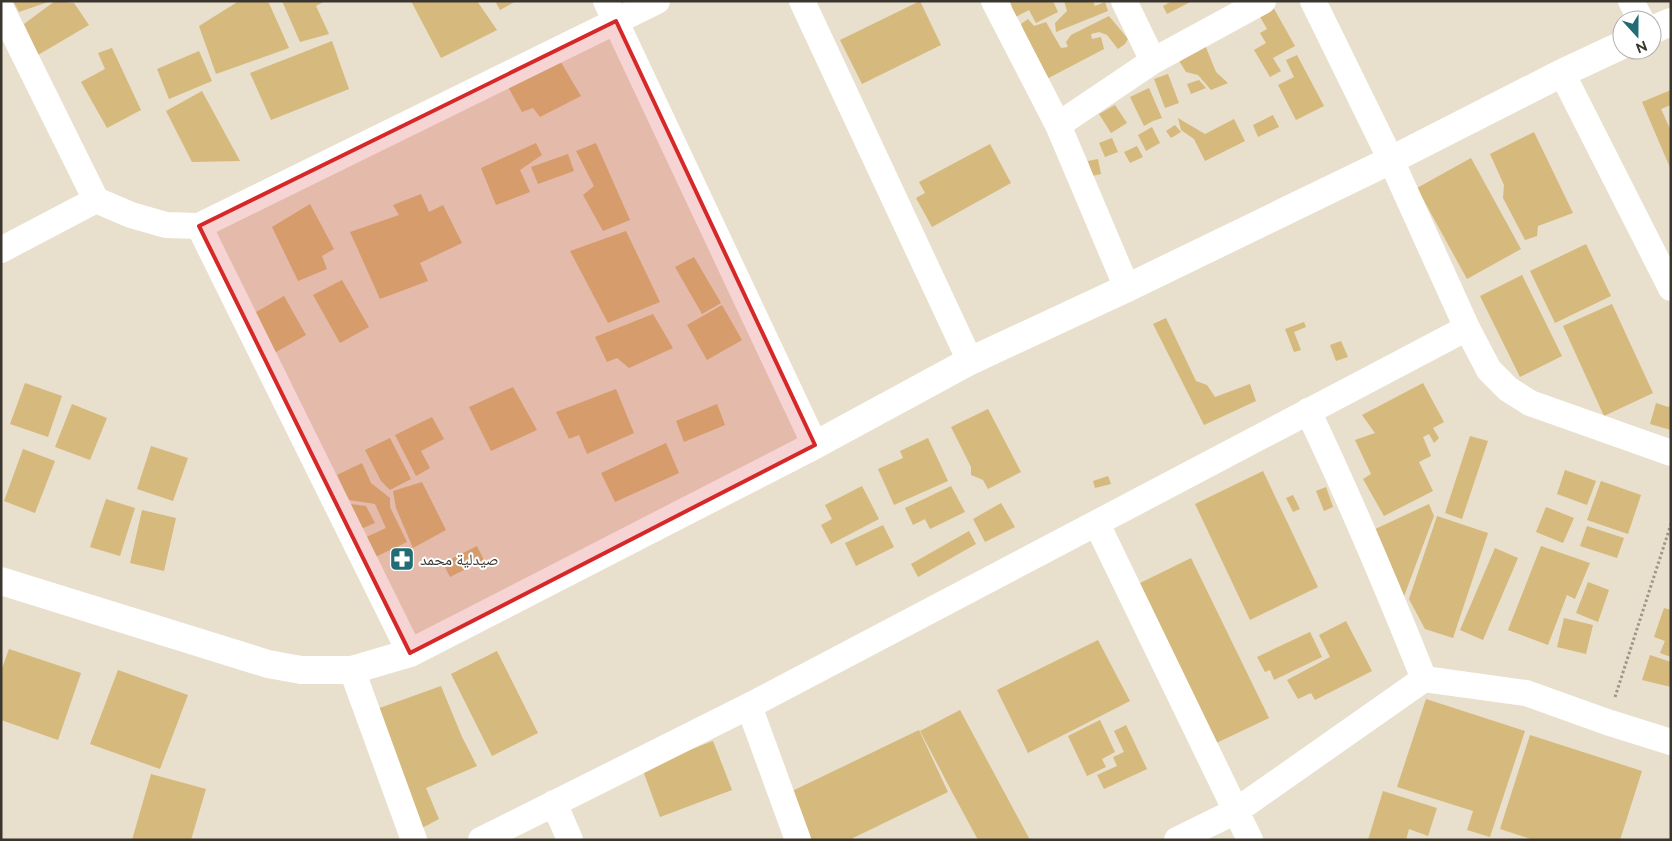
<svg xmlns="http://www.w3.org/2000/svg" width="1672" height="841" font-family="Raleway,'Noto Naskh Arabic',sans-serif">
	<rect width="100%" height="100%" fill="#e8dfcc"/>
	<!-- building -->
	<path fill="#d6b97c" d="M 13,1 L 48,1 L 48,2 L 19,12 Z
		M 55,1 L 74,3 L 89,25 L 38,55 L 24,24 Z
		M 239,1 L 268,1 L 289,48 L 216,74 L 199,26 Z
		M 282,1 L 325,1 L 316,6 L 329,34 L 300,42 Z
		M 411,1 L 477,1 L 497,30 L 441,58 Z
		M 495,1 L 516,1 L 500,10 Z
		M 920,1 L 941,45 L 862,84 L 840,40 Z
		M 1010,1 L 1053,1 L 1058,12 L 1036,23 L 1029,10 L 1010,20 L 1005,10 L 1012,6 Z
		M 1064,1 L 1093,1 L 1095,6 L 1105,2 L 1108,11 L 1056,32 L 1055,23 L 1067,11 Z
		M 1172,1 L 1192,1 L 1167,14 L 1163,6 Z
		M 1273,7 L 1295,46 L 1273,58 L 1281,71 L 1270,77 L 1254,50 L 1266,43 L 1260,33 L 1267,29 L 1259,15 Z
		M 1109,16 L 1128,39 L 1125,44 L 1118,49 L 1107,35 L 1099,32 L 1091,34 L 1092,39 L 1101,37 L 1104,49 L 1041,82 L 1021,24 L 1028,19 L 1034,26 L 1046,22 L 1061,48 L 1068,47 L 1066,42 L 1071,35 Z
		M 332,41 L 349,89 L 271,120 L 250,73 Z
		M 1205,45 L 1216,72 L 1228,83 L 1211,90 L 1198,75 L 1186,72 L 1178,59 Z
		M 112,48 L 141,110 L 107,128 L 81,82 L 105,69 L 98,53 Z
		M 199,51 L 212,81 L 169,99 L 157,69 Z
		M 1297,55 L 1324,106 L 1296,120 L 1278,85 L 1294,77 L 1286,60 Z
		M 559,59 L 581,96 L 540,117 L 533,108 L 522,112 L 508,87 Z
		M 1168,74 L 1179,103 L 1165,108 L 1154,79 Z
		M 1199,80 L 1206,88 L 1191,94 L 1187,84 Z
		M 1149,88 L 1162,118 L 1153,121 L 1144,126 L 1130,97 Z
		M 1671,90 L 1671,105 L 1661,109 L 1671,131 L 1671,170 L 1642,102 Z
		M 202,91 L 240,161 L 192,162 L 166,111 Z
		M 1115,105 L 1127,123 L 1111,133 L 1099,114 Z
		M 1273,115 L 1279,127 L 1258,137 L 1253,125 Z
		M 1178,118 L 1205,134 L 1234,119 L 1245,141 L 1205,161 L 1194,139 L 1181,130 Z
		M 1175,125 L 1181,132 L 1171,138 L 1166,131 Z
		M 1152,127 L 1160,143 L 1146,151 L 1138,135 Z
		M 1534,132 L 1573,213 L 1538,226 L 1537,236 L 1525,240 L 1503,198 L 1504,185 L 1490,154 Z
		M 1112,138 L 1118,152 L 1105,157 L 1099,143 Z
		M 536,143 L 542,155 L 520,170 L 530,192 L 496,205 L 481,168 Z
		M 596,143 L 630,220 L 603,231 L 583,195 L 594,186 L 576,151 Z
		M 990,144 L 1011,183 L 932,227 L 916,198 L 925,193 L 919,182 Z
		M 1137,146 L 1143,157 L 1130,163 L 1124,152 Z
		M 568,154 L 574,171 L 538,184 L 531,167 Z
		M 1471,158 L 1521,249 L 1467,279 L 1417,188 Z
		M 1098,159 L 1101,174 L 1092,176 L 1088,161 Z
		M 421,194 L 429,212 L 443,205 L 462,243 L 420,263 L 428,281 L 380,299 L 350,232 L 399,215 L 393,205 Z
		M 310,204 L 334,249 L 322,256 L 327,269 L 298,281 L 272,227 Z
		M 626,231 L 660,302 L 608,323 L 570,251 Z
		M 1586,244 L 1611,296 L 1555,323 L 1530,271 Z
		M 694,257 L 721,303 L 702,314 L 675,267 Z
		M 1522,275 L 1562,356 L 1520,377 L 1480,296 Z
		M 342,280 L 369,327 L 340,343 L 313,295 Z
		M 284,296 L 306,335 L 271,355 L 249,316 Z
		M 1612,304 L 1653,393 L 1604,416 L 1563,326 Z
		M 722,305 L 742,340 L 707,360 L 687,325 Z
		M 653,314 L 673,348 L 629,368 L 617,358 L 607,362 L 595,337 Z
		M 1166,318 L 1196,381 L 1207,385 L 1215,397 L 1250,384 L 1256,401 L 1204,425 L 1153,324 Z
		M 1304,322 L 1306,327 L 1294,332 L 1301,350 L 1294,352 L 1285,329 Z
		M 1341,341 L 1348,357 L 1336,361 L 1330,345 Z
		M 25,383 L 62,396 L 48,437 L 10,424 Z
		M 1423,383 L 1444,422 L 1433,428 L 1439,438 L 1434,443 L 1429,434 L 1423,437 L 1431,456 L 1419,462 L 1433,491 L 1384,516 L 1363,479 L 1371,474 L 1355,440 L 1375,433 L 1362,415 Z
		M 513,387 L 537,430 L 491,451 L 469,407 Z
		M 616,389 L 634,433 L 587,454 L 579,435 L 569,439 L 556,412 Z
		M 1656,403 L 1668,407 L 1671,405 L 1671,430 L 1650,424 Z
		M 72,404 L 107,418 L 90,460 L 55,447 Z
		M 717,404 L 725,425 L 684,442 L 676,421 Z
		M 988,409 L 1021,472 L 988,489 L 983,480 L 971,475 L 971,467 L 951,427 Z
		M 432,417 L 444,439 L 421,451 L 430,468 L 416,476 L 395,435 Z
		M 1470,436 L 1488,441 L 1462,519 L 1445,513 Z
		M 390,438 L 411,479 L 390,490 L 381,481 L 365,450 Z
		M 928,438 L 948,481 L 894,505 L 878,469 L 903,458 L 900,451 Z
		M 666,443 L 679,473 L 615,502 L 601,473 Z
		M 151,446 L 188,458 L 173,501 L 137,489 Z
		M 23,449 L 55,461 L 35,513 L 4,501 Z
		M 362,463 L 371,483 L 390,498 L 390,507 L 407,542 L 371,559 L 362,539 L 386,528 L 375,504 L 349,500 L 337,475 Z
		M 1565,470 L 1596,481 L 1587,505 L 1557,494 Z
		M 1263,471 L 1318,587 L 1250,620 L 1195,504 Z
		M 1108,476 L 1111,484 L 1095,488 L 1093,481 Z
		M 1601,481 L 1641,495 L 1628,534 L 1587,520 Z
		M 422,482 L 446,530 L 413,548 L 396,508 L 393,491 Z
		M 862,486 L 879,519 L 831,544 L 821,525 L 832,519 L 825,505 Z
		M 951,486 L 965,512 L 930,529 L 925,519 L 913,525 L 905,508 Z
		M 1326,487 L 1333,507 L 1324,511 L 1316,491 Z
		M 1293,495 L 1300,509 L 1293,512 L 1286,498 Z
		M 106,499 L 135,508 L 120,556 L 90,547 Z
		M 1001,503 L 1015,527 L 985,542 L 973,519 Z
		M 351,504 L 366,506 L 375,523 L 356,531 Z
		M 1429,504 L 1434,516 L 1403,599 L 1371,531 Z
		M 1546,507 L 1574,518 L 1563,543 L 1536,532 Z
		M 142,510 L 176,518 L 164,571 L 130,563 Z
		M 1437,516 L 1488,533 L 1453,638 L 1425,629 L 1409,599 Z
		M 883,525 L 894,547 L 856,566 L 845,543 Z
		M 1587,526 L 1624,538 L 1617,558 L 1580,546 Z
		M 969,531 L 976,544 L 918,577 L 911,564 Z
		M 477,546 L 484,560 L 450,577 L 443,563 Z
		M 1541,546 L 1590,563 L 1575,599 L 1567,595 L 1548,645 L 1508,630 Z
		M 1495,548 L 1518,558 L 1483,640 L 1460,630 Z
		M 1191,558 L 1269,718 L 1210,746 L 1132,587 Z
		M 1588,582 L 1609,590 L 1598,622 L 1576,613 Z
		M 1664,608 L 1671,610 L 1671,657 L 1660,653 L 1665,641 L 1654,637 Z
		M 1564,618 L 1593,625 L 1586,654 L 1557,647 Z
		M 1346,621 L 1372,671 L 1315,700 L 1311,693 L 1298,699 L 1287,680 L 1330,657 L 1319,635 Z
		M 1310,632 L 1322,657 L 1274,680 L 1270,670 L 1265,672 L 1257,657 Z
		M 1098,640 L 1130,701 L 1028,753 L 997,690 Z
		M 9,649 L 81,673 L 58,740 L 1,720 L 1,671 Z
		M 497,651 L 538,733 L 492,756 L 451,674 Z
		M 1650,655 L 1671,662 L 1671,687 L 1642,680 Z
		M 118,670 L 188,695 L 160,769 L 90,744 Z
		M 441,686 L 462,737 L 477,766 L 426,788 L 439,819 L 422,828 L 374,710 Z
		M 1426,699 L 1525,731 L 1490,837 L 1467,830 L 1473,811 L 1397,787 Z
		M 960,710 L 1030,840 L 978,840 L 951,790 L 920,731 Z
		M 1100,720 L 1115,752 L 1102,759 L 1106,767 L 1087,776 L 1068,736 Z
		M 1126,725 L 1147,769 L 1104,789 L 1097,775 L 1117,766 L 1113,757 L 1124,752 L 1114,731 Z
		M 919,730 L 948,792 L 853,838 L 853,840 L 809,840 L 786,794 Z
		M 1530,735 L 1642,771 L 1620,840 L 1534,840 L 1500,829 Z
		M 713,741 L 732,790 L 660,817 L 642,768 Z
		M 151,774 L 206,789 L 191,840 L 132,840 Z
		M 1383,791 L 1437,808 L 1428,836 L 1409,829 L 1406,840 L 1368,840 Z"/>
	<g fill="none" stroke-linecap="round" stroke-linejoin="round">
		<!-- path -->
		<path stroke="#9e9789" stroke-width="3" stroke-dasharray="2.5 2.5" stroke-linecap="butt" d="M 1615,697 L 1671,524"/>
		<!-- minor -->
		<path stroke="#fff" stroke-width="26" d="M 606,1 L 815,445
			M 802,1 L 970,361
			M 994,1 L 1058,125 L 1127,288
			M 1124,1 L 1153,61
			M 1313,1 L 1391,160 L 1467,328 L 1489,370 L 1508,389 L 1530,403 L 1671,453
			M 1631,1 L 1641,20
			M 1,8 L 96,200
			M 1562,73 L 1671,288
			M 1058,125 L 1153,61 L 1263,1
			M 199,226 L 410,653
			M 1,250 L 96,200 L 131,215 L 166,225 L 199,226 L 657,1
			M 1308,411 C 1350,499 1388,589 1424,679 L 1526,693 L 1607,722 L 1671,742
			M 1097,524 L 1250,840
			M 352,670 L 414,840
			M 749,706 L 798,840
			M 554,803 L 570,840
			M 481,840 L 749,706 L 1467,328
			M 1177,840 L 1236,811 L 1424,679"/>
		<!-- tertiary -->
		<path stroke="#fff" stroke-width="28" d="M 1652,30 L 1671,22
			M 1,581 L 268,664 L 301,670 L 352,670 L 410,653 L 815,445 L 970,361 L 1127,288 L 1391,160 L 1562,73 L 1622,45"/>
	</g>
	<!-- marked area -->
	<path fill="#d62828" fill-opacity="0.2" stroke="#d62828" stroke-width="4" stroke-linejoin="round" d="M 616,21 L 815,445 L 410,653 L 199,226 Z"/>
	<!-- icons -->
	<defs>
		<symbol id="pharmacy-square" viewBox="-11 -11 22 22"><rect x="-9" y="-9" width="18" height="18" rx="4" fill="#226c75" stroke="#fff"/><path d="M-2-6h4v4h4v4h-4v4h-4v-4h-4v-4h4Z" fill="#fff"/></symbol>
	</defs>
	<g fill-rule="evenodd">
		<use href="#pharmacy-square" x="388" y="545" width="28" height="28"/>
	</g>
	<g text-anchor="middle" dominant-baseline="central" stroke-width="4" stroke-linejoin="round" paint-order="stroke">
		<!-- poi labels -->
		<g font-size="16" fill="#3a362f" stroke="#fff" text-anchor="start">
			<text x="420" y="559">صيدلية محمد</text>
		</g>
	</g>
	<!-- border -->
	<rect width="1672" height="841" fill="none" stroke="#3a362f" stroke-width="5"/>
	<!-- north arrow -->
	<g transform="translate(1637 35) rotate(159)"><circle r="24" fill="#ffffff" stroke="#b0afac"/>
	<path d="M0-4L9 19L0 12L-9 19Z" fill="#226c75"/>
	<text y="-8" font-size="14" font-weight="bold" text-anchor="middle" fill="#3a362f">N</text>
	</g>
</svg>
